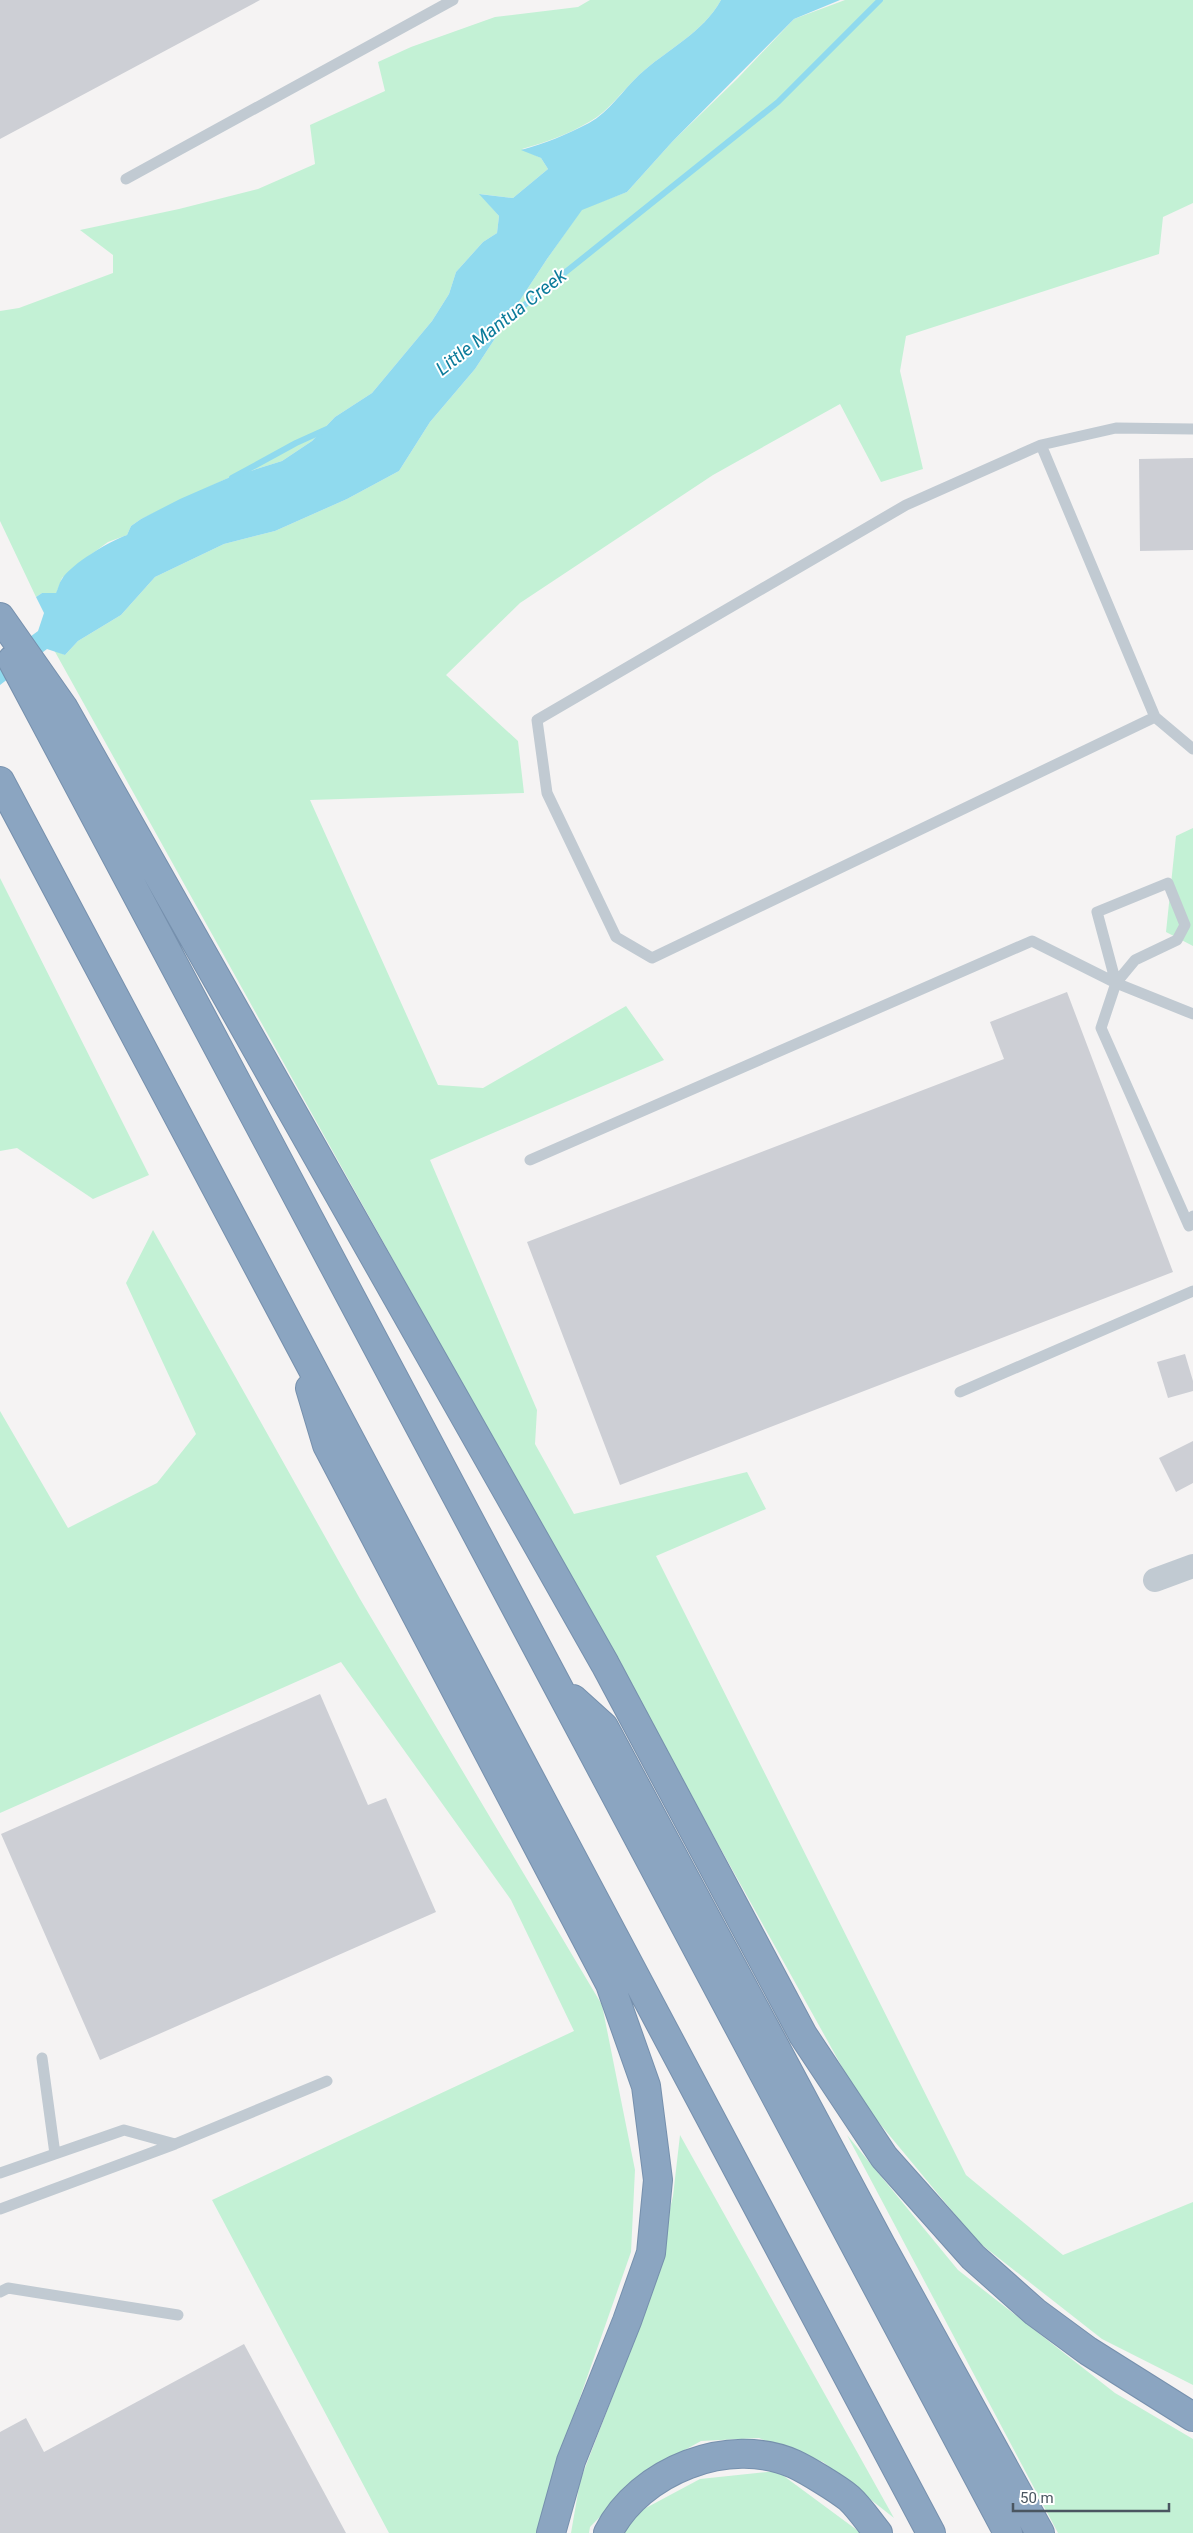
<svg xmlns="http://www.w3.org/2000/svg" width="1193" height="2533" font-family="Roboto,sans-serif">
	<rect width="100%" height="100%" fill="#f5f3f3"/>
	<!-- green -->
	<path fill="#c3f1d5" d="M 590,0 L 721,0 C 703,33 666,50 639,75 C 623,90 609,111 589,122 C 569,134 544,143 522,149 L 541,158 L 548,169 L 513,198 L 480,194 L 499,216 L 497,233 L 483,242 L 456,272 L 449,294 L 432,321 L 372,393 L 335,417 L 312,441 L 282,461 L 228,478 L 141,519 L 131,526 L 127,535 L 108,542 L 78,564 L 62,578 L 56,594 L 42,593 L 36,597 L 0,521 L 0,311 L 19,308 L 113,273 L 113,255 L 80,230 L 179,209 L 258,189 L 315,164 L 310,125 L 385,91 L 378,62 L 411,47 L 495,17 L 578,7 Z
		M 845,0 L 1193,0 L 1193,203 L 1163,217 L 1159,254 L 906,336 L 900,371 L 923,469 L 881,482 L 840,404 L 713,475 L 520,603 L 446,675 L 518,741 L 524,793 L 310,800 L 438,1085 L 483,1088 L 626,1006 L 664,1060 L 430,1160 L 537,1410 L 535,1444 L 574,1514 L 747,1472 L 766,1509 L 656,1556 L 966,2175 L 1063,2255 L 1193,2202 L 1193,2385 L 1102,2339 L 977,2241 L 861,2101 L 54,650 L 65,655 L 78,641 L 121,615 L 155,577 L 224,544 L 275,531 L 347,499 L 399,471 L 430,422 L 475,369 L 547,259 L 582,209 L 627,192 L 672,142 L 738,78 L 794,19 Z
		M 1193,828 L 1193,946 L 1166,932 L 1176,836 Z
		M 0,878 L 149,1175 L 93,1199 L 17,1148 L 0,1151 Z
		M 153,1230 L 360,1599 L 602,2005 L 635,2170 L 631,2252 L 570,2426 L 537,2533 L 389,2533 L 212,2200 L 574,2031 L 511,1900 L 341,1662 L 0,1813 L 0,1411 L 68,1528 L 157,1483 L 196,1434 L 126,1283 Z
		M 680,2135 L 894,2518 L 823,2462 L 759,2438 L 701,2441 L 643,2473 L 590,2527 L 589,2533 L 571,2533 L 580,2481 L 645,2312 L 673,2196 Z
		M 847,2135 L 958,2270 L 1115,2393 L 1193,2439 L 1193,2533 L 1058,2533 Z
		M 777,2471 L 861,2533 L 624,2533 L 629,2517 L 700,2479 Z"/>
	<!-- water -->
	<path fill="#90daee" d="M 721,0 L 840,0 L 794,19 L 672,142 L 627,192 L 582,210 L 547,259 L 475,369 L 430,422 L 399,471 L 347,499 L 275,531 L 224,544 L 155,577 L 121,615 L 78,641 L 65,655 L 47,649 L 0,685 L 0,659 L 38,631 L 44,613 L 36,597 L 42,593 L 56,593 C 58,589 59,583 62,579 C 71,564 110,541 127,535 L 131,526 L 141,519 L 180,499 L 228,478 L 282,461 L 312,441 L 335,417 L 372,393 L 432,321 L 449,294 L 456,272 L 483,242 L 497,233 L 499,216 L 479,194 L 513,198 L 548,169 L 541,158 L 521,150 C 544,144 568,134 589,123 C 609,112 623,90 639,75 C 666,50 703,33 721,0 Z"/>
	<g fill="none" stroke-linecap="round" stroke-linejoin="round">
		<!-- stream -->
		<path stroke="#90daee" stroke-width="6" d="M 502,323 L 778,102 L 880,0
			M 232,478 L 296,443 L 327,429"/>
	</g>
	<!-- building -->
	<path fill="#cdcfd5" d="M 0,0 L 260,0 L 0,139 Z
		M 1193,458 L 1193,550 L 1140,551 L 1139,459 Z
		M 1067,992 L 1173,1272 L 620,1485 L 527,1242 L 1004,1059 L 990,1022 Z
		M 1185,1354 L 1193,1381 L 1193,1391 L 1168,1398 L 1157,1362 Z
		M 1193,1441 L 1193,1483 L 1176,1492 L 1159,1458 Z
		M 320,1694 L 368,1805 L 386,1798 L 436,1912 L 100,2060 L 1,1834 Z
		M 244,2344 L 346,2533 L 0,2533 L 0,2432 L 26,2418 L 44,2452 Z"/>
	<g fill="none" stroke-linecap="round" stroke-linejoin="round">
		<defs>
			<path id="highway" d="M 0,617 L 63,707 L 605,1664 L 803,2035 L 884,2157 L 973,2257 L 1035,2312 L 1088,2351 L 1193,2417
				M 12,660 L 1008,2533
				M 0,781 L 931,2533
				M 310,1388 L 327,1445 L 610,1984 L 646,2086 L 658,2180 L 651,2253 L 627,2321 L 571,2461 L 551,2533
				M 573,1699 L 604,1727 L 881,2245 L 1040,2533
				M 608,2533 C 639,2471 729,2435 794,2464 C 807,2470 838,2489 849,2498 C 860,2508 869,2522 878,2533"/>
		</defs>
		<!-- highway casing -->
		<use href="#highway" stroke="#7690ad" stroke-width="30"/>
		<!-- lane -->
		<path stroke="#c1cad2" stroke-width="11" d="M 126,179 L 453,0
			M 1193,429 L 1116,428 L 1041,445 L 1155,717 L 1193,749
			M 1041,445 L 906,505 L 537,720 L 547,793 L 616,937 L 652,958 L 1155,717
			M 1116,983 L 1097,912 L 1168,883 L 1185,925 L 1177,940 L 1135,960 L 1116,983 L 1101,1028 L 1189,1226 L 1193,1216
			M 530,1160 L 1032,941 L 1116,983 L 1193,1014
			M 960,1392 L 1193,1291
			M 42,2058 L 55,2154
			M 0,2173 L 124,2130 L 175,2144
			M 0,2209 L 175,2144 L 327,2081
			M 0,2292 L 8,2288 L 178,2315"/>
		<!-- street -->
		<path stroke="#c1cad2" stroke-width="24" d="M 1155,1580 L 1193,1566"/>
		<!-- highway -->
		<use href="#highway" stroke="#8ba5c1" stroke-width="28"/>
	</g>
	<g text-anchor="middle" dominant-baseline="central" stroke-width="4" stroke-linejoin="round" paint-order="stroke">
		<!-- water labels -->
		<g font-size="19" font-style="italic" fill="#0c7c9b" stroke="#fff">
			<text transform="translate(501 322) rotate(-38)">Little Mantua Creek</text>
		</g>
	</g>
	<!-- scale -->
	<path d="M1013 2503v8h156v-8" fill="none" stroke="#4a5661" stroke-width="2.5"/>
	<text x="1020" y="2503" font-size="15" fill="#4a5661" stroke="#ffffff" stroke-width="4" paint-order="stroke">50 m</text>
</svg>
